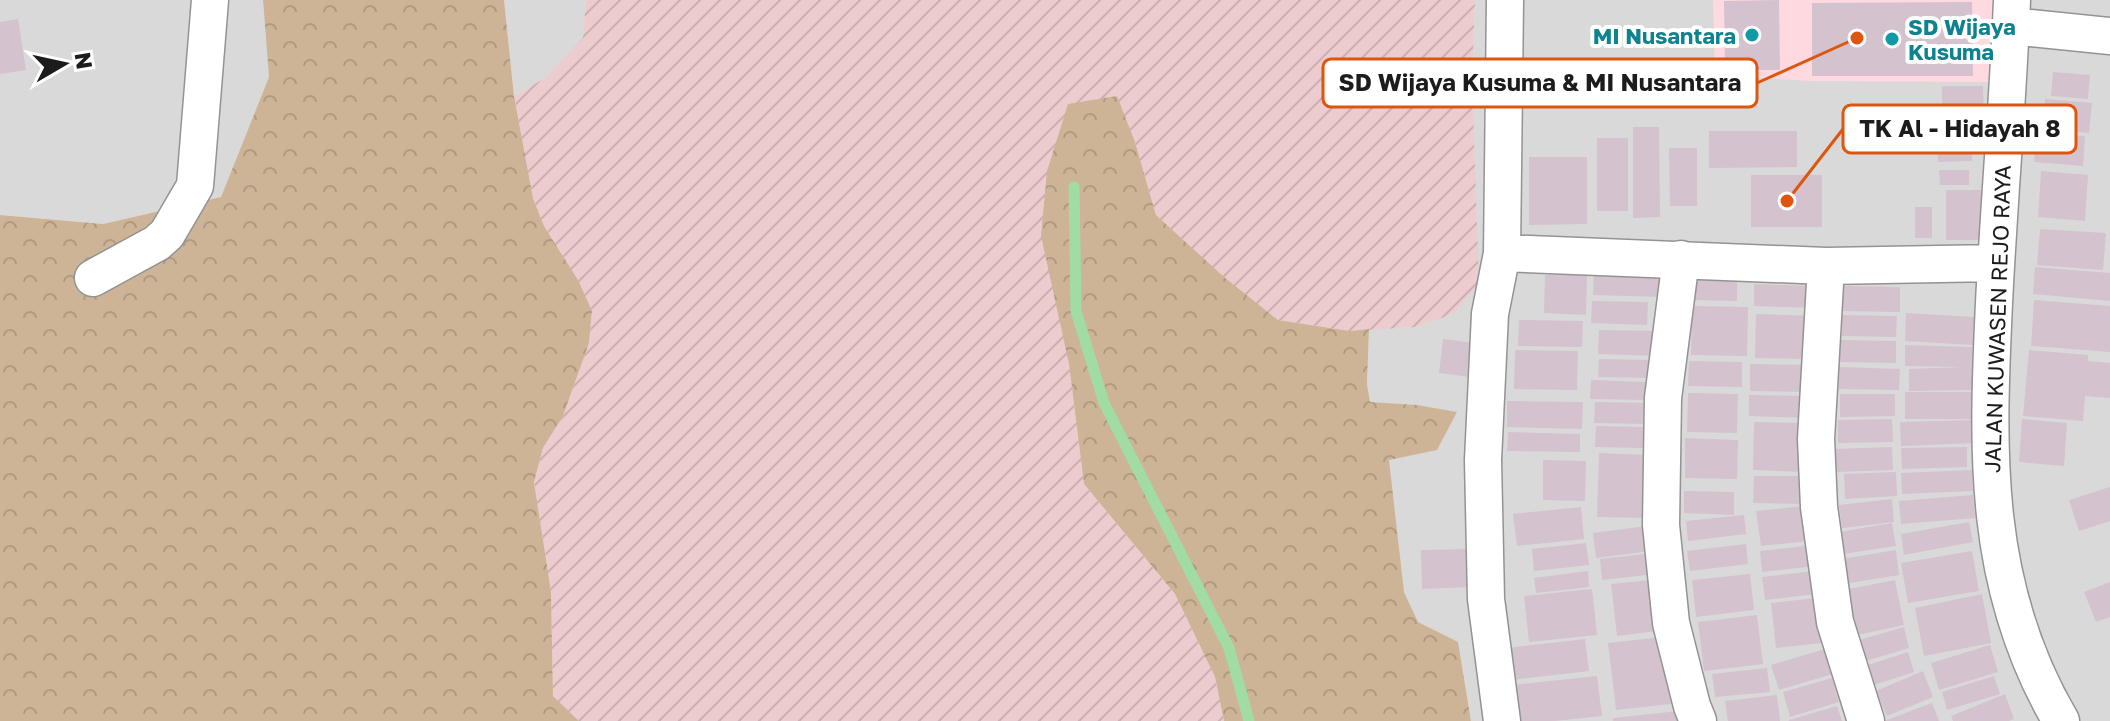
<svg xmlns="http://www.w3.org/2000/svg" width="2110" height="721" font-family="'Golos Text',sans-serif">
	<defs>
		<pattern id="farmland-furrows" width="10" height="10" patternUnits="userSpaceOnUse" patternTransform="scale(2)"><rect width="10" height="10" fill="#edcccf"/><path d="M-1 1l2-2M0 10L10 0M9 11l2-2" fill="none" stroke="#cbafb1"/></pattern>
		<pattern id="forest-crowns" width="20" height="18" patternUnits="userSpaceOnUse" patternTransform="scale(2)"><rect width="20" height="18" fill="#ceb496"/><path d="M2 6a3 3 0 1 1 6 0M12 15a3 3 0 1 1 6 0" fill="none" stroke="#b09a81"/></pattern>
	</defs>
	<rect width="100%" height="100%" fill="#eee2e8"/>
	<!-- residential -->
	<path fill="#dad9da" d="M 0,0 L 263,0 L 269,77 L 221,197 L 103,224 L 0,215 Z
		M 504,0 L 586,0 L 583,38 L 545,78 L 514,96 Z
		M 1475,0 L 2110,0 L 2110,721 L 1471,721 L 1458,643 L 1418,622 L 1404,592 L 1393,510 L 1389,459 L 1436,450 L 1417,405 L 1369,402 L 1367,384 L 1369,329 L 1416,327 L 1472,84 Z"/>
	<!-- education -->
	<path fill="#ffd9e0" d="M 1713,0 L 2001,0 L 1999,82 L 1811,81 L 1715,75 Z"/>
	<!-- farmland -->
	<path fill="url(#farmland-furrows)" d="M 586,0 L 1475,0 L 1472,84 L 1479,282 L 1455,313 L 1416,327 L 1350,331 L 1278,320 L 1224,278 L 1156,215 L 1135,142 L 1069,364 L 1084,484 L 1175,594 L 1215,677 L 1224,721 L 579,721 L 553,696 L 551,591 L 534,482 L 543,448 L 563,416 L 589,343 L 592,311 L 562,254 L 544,226 L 533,198 L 514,96 L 545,78 L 583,38 Z"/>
	<!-- forest -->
	<path fill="url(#forest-crowns)" d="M 263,0 L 504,0 L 514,96 L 533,198 L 544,226 L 578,280 L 592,311 L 589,343 L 563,416 L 543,448 L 534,482 L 551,591 L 553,696 L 579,721 L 0,721 L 0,215 L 103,224 L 221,197 L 269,77 Z
		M 1117,96 L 1135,142 L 1156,215 L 1224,277 L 1278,320 L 1350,331 L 1369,329 L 1367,384 L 1370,402 L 1417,405 L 1457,412 L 1437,450 L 1389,460 L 1404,592 L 1418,622 L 1458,642 L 1471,721 L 1224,721 L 1215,677 L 1175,594 L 1084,484 L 1069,364 L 1041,236 L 1047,171 L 1068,104 Z"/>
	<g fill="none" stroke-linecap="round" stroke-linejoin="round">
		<!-- stream -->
		<path stroke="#a1dca5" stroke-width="11" d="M 1074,187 L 1076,311 L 1104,403 L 1229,648 L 1249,721"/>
	</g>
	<!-- building -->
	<path fill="#d4c2cf" d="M 1779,0 L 1780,70 L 1725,70 L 1724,1 Z
		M 1972,2 L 1973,76 L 1812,76 L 1812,3 Z
		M 18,19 L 26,70 L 0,74 L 0,22 Z
		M 2053,72 L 2090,75 L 2088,99 L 2051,96 Z
		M 1942,86 L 1983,86 L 1984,119 L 1942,119 Z
		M 2045,99 L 2092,103 L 2089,133 L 2042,129 Z
		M 1633,127 L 1659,127 L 1660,217 L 1633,218 Z
		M 1937,127 L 1972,127 L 1972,161 L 1938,162 Z
		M 1709,131 L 1797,131 L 1797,167 L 1709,168 Z
		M 2037,132 L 2085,136 L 2083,166 L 2034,162 Z
		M 1597,138 L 1628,138 L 1628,211 L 1597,211 Z
		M 1669,148 L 1697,148 L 1697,206 L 1670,206 Z
		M 1529,157 L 1587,157 L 1587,224 L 1529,225 Z
		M 1939,170 L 1969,170 L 1969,185 L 1940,185 Z
		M 2041,171 L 2088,175 L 2085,221 L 2038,217 Z
		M 1751,175 L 1822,175 L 1822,227 L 1751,227 Z
		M 1946,190 L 1981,190 L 1981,240 L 1946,240 Z
		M 1915,207 L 1932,207 L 1932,238 L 1915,238 Z
		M 2040,229 L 2106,233 L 2103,270 L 2037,265 Z
		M 2035,267 L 2110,273 L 2110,301 L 2033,294 Z
		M 1594,273 L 1664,275 L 1664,297 L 1593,295 Z
		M 1545,275 L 1587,275 L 1586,315 L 1544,313 Z
		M 1691,276 L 1737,277 L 1737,301 L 1691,300 Z
		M 1754,284 L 1813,286 L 1813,308 L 1754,306 Z
		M 1840,286 L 1900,287 L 1900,312 L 1840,311 Z
		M 2034,300 L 2110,306 L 2110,352 L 2031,346 Z
		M 1592,301 L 1648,302 L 1647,325 L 1591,323 Z
		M 1692,306 L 1748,307 L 1747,356 L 1691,355 Z
		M 1906,313 L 1974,317 L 1973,345 L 1905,341 Z
		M 1756,314 L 1815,316 L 1814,359 L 1755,358 Z
		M 1842,315 L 1897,316 L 1896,337 L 1842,336 Z
		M 1519,320 L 1583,321 L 1582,347 L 1518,346 Z
		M 1599,330 L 1659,331 L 1658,356 L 1598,354 Z
		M 1443,339 L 1474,343 L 1470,377 L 1439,373 Z
		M 1840,340 L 1896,341 L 1896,363 L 1840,362 Z
		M 1905,345 L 1972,347 L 1972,390 L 1909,391 L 1909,369 L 1963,367 L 1905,366 Z
		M 1515,350 L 1578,351 L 1577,390 L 1514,389 Z
		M 2029,350 L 2088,355 L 2088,361 L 2110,363 L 2110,398 L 2085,396 L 2083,421 L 2023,416 Z
		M 1599,359 L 1656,360 L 1656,378 L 1598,377 Z
		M 1689,361 L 1742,362 L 1742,387 L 1688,386 Z
		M 1750,364 L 1811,365 L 1810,392 L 1750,391 Z
		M 1839,367 L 1900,369 L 1899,390 L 1839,389 Z
		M 1591,380 L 1646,382 L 1646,400 L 1590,399 Z
		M 1905,392 L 1975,392 L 1975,419 L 1905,419 Z
		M 1688,393 L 1738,394 L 1737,433 L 1687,432 Z
		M 1840,394 L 1895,394 L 1895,416 L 1840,417 Z
		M 1749,395 L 1809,396 L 1809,418 L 1749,416 Z
		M 1507,401 L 1583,402 L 1582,429 L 1507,427 Z
		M 1595,402 L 1650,403 L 1649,424 L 1594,423 Z
		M 1892,419 L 1893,442 L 1838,443 L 1838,420 Z
		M 2022,419 L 2067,423 L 2064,466 L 2019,462 Z
		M 1975,420 L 1976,443 L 1901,446 L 1900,422 Z
		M 1754,422 L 1805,423 L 1804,472 L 1753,470 Z
		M 1596,426 L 1643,427 L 1643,448 L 1595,447 Z
		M 1508,432 L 1580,434 L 1580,452 L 1507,451 Z
		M 1685,438 L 1738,440 L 1737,479 L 1685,478 Z
		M 1892,447 L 1893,470 L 1836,472 L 1835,449 Z
		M 1967,447 L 1967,467 L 1902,469 L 1901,448 Z
		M 1599,453 L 1647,455 L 1646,518 L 1597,517 Z
		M 1543,460 L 1586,461 L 1585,501 L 1543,500 Z
		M 1972,470 L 1973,491 L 1902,494 L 1901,473 Z
		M 1896,472 L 1897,496 L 1845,499 L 1844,474 Z
		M 1754,476 L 1806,476 L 1805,504 L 1753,503 Z
		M 2110,487 L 2110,521 L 2079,531 L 2069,500 Z
		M 1684,491 L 1734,492 L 1734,515 L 1684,513 Z
		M 1973,495 L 1975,518 L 1901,524 L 1899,501 Z
		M 1892,499 L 1894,522 L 1842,528 L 1839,505 Z
		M 1804,506 L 1808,541 L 1761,546 L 1756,511 Z
		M 1581,507 L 1584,539 L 1517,546 L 1513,514 Z
		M 1744,515 L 1746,534 L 1688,541 L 1686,521 Z
		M 1969,522 L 1973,542 L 1904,555 L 1901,534 Z
		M 1892,523 L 1896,546 L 1843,554 L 1839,532 Z
		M 1647,526 L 1650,551 L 1596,558 L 1593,533 Z
		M 1586,543 L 1589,565 L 1534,571 L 1532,549 Z
		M 1746,544 L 1748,564 L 1690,571 L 1687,551 Z
		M 1813,545 L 1815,566 L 1762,572 L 1760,551 Z
		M 1469,549 L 1470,587 L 1422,589 L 1421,550 Z
		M 1896,550 L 1899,575 L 1844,584 L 1841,559 Z
		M 1972,551 L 1979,591 L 1908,603 L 1901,563 Z
		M 1654,553 L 1656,574 L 1602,580 L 1600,559 Z
		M 1822,570 L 1825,593 L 1765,600 L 1762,577 Z
		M 1588,571 L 1589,587 L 1536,593 L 1534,578 Z
		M 1750,574 L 1754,610 L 1696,617 L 1692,580 Z
		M 1651,580 L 1657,631 L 1617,636 L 1611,584 Z
		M 1895,580 L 1904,625 L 1853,636 L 1844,590 Z
		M 2110,582 L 2110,617 L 2096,622 L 2084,592 Z
		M 1592,589 L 1597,635 L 1529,642 L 1524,596 Z
		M 1982,594 L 1991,643 L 1924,656 L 1915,608 Z
		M 1825,597 L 1831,642 L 1776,648 L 1771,603 Z
		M 1757,615 L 1763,664 L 1704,671 L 1698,622 Z
		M 1904,627 L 1909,648 L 1866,661 L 1859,640 Z
		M 1672,636 L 1680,703 L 1616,710 L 1608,643 Z
		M 1585,639 L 1589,671 L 1511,680 L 1507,648 Z
		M 1990,645 L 1998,672 L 1939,690 L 1931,663 Z
		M 1828,648 L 1836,673 L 1779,690 L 1771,665 Z
		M 1908,652 L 1914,672 L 1874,685 L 1868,665 Z
		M 1767,668 L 1770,692 L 1715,697 L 1712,674 Z
		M 1923,671 L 1933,697 L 1887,716 L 1876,691 Z
		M 1597,676 L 1602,716 L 1554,721 L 1516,721 L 1512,685 Z
		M 1994,676 L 2000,694 L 1947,710 L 1942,692 Z
		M 1832,678 L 1839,702 L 1790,717 L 1783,692 Z
		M 2005,694 L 2014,719 L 2009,721 L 1953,721 L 1951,716 Z
		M 1777,695 L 1780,721 L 1728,721 L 1725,701 Z
		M 1932,703 L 1939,721 L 1884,721 Z
		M 1837,706 L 1842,721 L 1789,721 L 1789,720 Z
		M 1688,710 L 1689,721 L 1613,721 L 1613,718 Z"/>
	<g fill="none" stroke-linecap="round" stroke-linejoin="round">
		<defs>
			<path id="minor" d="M 2012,0 C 2008,101 1999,202 1994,303 C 1987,452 1982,587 2061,721
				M 2011,26 L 2110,36
				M 1502,253 L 1505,0
				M 1681,259 L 1663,398 L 1661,525 L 1671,623 L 1692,706 L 1698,721
				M 1826,266 L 1816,439 L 1819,507 L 1835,622 L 1866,721
				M 93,278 L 157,243 L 167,234 L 195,186 L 210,0
				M 1502,721 L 1486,599 L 1483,460 L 1490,314 L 1502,253 L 1826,266 L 1996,263"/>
		</defs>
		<!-- minor casing -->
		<use href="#minor" stroke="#939393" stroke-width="39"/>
		<!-- minor -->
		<use href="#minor" stroke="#fff" stroke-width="36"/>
	</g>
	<!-- markers -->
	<g fill="#0f9aa8" stroke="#fff" stroke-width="3">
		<circle cx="1752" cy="35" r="8"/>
		<circle cx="1892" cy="39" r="8"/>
	</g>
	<g text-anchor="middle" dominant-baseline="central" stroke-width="8" stroke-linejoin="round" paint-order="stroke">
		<!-- culture labels -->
		<g font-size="22" font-weight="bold" fill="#0d838f" stroke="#fff" text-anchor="start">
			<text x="1908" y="26">SD Wijaya<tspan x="1908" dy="25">Kusuma</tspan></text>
			<text x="1736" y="35" text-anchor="end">MI Nusantara</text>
		</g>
		<!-- street labels -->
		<g font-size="22" fill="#1c1c1c" stroke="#fff">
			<text transform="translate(1997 319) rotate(-88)">JALAN KUWASEN REJO RAYA</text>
		</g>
	</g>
	<!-- callouts -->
	<path fill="none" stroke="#de560d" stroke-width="3" d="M1857 38L1757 83M1787 201L1843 129"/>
	<g fill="#de560d" stroke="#fff" stroke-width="3">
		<circle cx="1857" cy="38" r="8"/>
		<circle cx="1787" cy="201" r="8"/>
	</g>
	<g fill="#fff" stroke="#de560d" stroke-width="3">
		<rect x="1323" y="59" width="434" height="48" rx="8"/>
		<rect x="1843" y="105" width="233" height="48" rx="8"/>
	</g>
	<g font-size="24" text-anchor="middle" font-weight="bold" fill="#1c1c1c">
		<text x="1540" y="91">SD Wijaya Kusuma &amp; MI Nusantara</text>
		<text x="1960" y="137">TK Al - Hidayah 8</text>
	</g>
	<!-- north arrow -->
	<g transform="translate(64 64) rotate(81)" stroke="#ffffff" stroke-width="6" paint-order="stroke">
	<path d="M0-6L14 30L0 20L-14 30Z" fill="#1c1c1c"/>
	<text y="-12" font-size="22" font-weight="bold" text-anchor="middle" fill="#1c1c1c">N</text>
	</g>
</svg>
